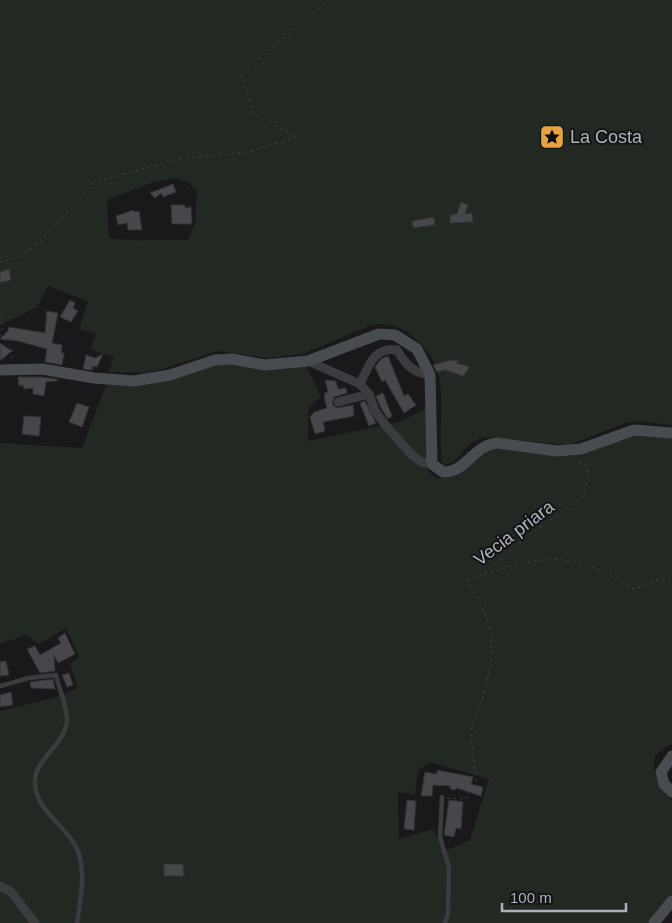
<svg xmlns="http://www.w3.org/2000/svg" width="672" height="923" font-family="Arial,sans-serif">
	<rect width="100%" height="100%" fill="#19191b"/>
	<!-- green -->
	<path fill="#212922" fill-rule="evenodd" d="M 0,0 L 672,0 L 672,425 L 637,421 L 625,423 L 569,445 L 484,437 C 463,442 463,462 443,465 C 434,417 458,371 411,335 C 399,326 386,322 371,325 L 303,354 L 268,358 L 218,351 L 160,370 L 144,373 L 109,372 L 114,357 L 90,349 L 96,334 L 79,329 L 88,301 L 48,286 L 37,307 L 0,325 ZM 175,178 L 188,182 L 197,192 L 195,225 L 187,240 C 163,239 132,242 109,238 L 107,200 L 154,182 Z
		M 206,363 L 306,366 L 321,396 L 308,409 L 308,441 L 399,422 L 427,408 L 428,471 L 437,479 L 449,477 L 484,449 L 507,449 L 571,456 L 641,434 L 672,436 L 672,744 C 640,757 656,781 672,801 L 672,896 L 651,923 L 0,923 L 0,711 L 53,698 L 78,688 L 70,664 L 79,657 L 66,628 L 39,644 L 26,635 L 0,644 L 0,443 L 82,448 L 107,383 L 141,386 L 173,379 ZM 429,762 L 489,779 L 470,840 L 447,850 L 433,829 L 399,839 L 398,793 L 415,794 L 418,771 Z"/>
	<!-- building -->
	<path fill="#46474b" stroke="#333337" d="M 173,184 L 176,192 L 163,197 L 161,193 L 155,198 L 150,193 Z
		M 461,202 L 468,205 L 465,214 L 472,213 L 473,222 L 450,223 L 450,215 L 457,214 Z
		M 171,205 L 185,205 L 185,208 L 191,207 L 192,224 L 172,224 Z
		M 134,210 L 134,212 L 139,211 L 142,230 L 128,230 L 127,223 L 118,225 L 116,216 Z
		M 434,217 L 435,225 L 413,228 L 412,221 Z
		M 9,269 L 11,280 L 0,283 L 0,272 Z
		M 70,300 L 75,303 L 73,308 L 78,311 L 71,322 L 60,317 Z
		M 47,311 L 58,313 L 52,343 L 62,345 L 61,353 L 64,353 L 62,365 L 45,362 L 47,349 L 18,341 L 0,339 L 8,331 L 9,327 L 45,333 Z
		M 0,343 L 12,351 L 0,361 Z
		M 103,354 L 97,367 L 93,366 L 92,370 L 83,369 L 86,355 L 95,358 Z
		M 388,356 L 404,396 L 408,394 L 416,405 L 404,413 L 385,380 L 382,382 L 375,367 L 381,359 Z
		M 459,360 L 456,363 L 470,367 L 463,376 L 445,370 L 437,372 L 433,365 L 447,361 Z
		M 18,377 L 41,377 L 57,379 L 57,381 L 46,382 L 44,396 L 33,394 L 33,388 L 24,389 L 23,385 L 19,386 Z
		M 325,380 L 336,381 L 338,389 L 346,388 L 347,393 L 334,397 L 332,404 L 337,408 L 353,405 L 354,416 L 323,422 L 325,431 L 315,434 L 310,417 L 314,412 L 327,408 L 324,397 L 325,393 L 328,392 Z
		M 383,393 L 392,416 L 388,419 L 381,408 L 376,396 Z
		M 365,401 L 376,423 L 369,426 L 360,403 Z
		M 77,403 L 89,407 L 82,427 L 69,422 Z
		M 24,416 L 41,417 L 39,436 L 22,434 Z
		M 65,633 L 75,654 L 58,663 L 54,655 L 55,671 L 40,673 L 27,649 L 35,646 L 40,655 L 61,643 L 58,638 Z
		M 6,661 L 9,675 L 0,676 L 0,662 Z
		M 69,673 L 73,685 L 67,687 L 62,675 Z
		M 53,679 L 55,689 L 31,688 L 30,682 Z
		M 11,692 L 13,705 L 0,707 L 0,695 Z
		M 437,770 L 473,777 L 471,784 L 483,787 L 481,796 L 457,788 L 455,790 L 450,789 L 450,786 L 433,785 L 432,796 L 421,796 L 425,772 L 437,774 Z
		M 407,800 L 416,801 L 414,830 L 404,829 Z
		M 449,800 L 463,802 L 461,829 L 456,828 L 454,837 L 444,835 Z
		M 164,864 L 183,864 L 184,876 L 164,876 Z"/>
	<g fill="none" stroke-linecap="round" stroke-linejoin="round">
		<!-- path -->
		<path stroke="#404347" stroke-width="1" stroke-dasharray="2.5 4" stroke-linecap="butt" d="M 0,262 L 19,257 L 40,242 L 93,183 L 178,159 L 244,153 L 297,137 L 254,114 L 241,73 C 269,48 301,27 328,0
			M 0,316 L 3,321 L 1,337 L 12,347 L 12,360
			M 484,574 C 552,554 571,551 634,589 L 672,575
			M 447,798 L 466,799 L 476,779 L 471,738 L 473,722 L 483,697 L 491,662 L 491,631 L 480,603 L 468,581 L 482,575 L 529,535 L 581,499 L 585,493 L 588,468 L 585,464 L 570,460"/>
		<!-- lane -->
		<path stroke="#3a3c40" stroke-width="4.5" d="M 0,686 L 29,678 L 56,675 C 59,689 67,706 67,720 C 66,745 33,759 35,784 C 37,815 74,829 80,858 C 85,879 80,902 77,923
			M 442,797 L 440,837 L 449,867 L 448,913 L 445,923"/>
		<!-- street -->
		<path stroke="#3a3c40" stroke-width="9" d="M 308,361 L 360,384 L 369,394 L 375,411 L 386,426 L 412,455 L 421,462 L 432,464
			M 360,384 C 368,367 374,346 397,350 C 405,364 413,373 430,375
			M 338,402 L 369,394
			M 0,886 L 11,892 L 35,923"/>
		<!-- secondary -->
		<path stroke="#484b50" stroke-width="11" d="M 0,370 L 42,369 L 94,378 L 134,381 L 170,375 L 215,360 L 232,359 L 265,365 L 308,361 L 379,334 L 395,335 L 417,349 L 430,375 L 432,464 L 443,472 C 466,473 473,445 497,443 L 557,451 L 581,449 L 634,430 L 672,433
			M 672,756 L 661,772 L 664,784 L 672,792
			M 654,923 L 672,901"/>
	</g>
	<!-- icons -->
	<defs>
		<symbol id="sight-square" viewBox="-11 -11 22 22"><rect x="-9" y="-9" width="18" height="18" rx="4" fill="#e8a444" stroke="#141416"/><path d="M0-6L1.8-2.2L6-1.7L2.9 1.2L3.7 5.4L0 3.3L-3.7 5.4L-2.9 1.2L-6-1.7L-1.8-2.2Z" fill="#111"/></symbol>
	</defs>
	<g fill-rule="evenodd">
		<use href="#sight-square" x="538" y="123" width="28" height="28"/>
	</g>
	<g text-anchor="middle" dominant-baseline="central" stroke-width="4" stroke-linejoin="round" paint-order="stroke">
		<!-- poi labels -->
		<g font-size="18" fill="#acb2ba" stroke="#141416" text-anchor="start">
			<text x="570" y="137">La Costa</text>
		</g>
		<!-- street labels -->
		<g font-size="18" fill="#acb2ba" stroke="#141416">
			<text transform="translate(514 533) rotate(-37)">Vecia priara</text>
		</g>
	</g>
	<!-- scale -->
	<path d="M502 903v8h124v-8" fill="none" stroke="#acb2ba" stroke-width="2.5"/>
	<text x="510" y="903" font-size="15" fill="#acb2ba" stroke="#141416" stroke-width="4" paint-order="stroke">100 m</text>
</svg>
